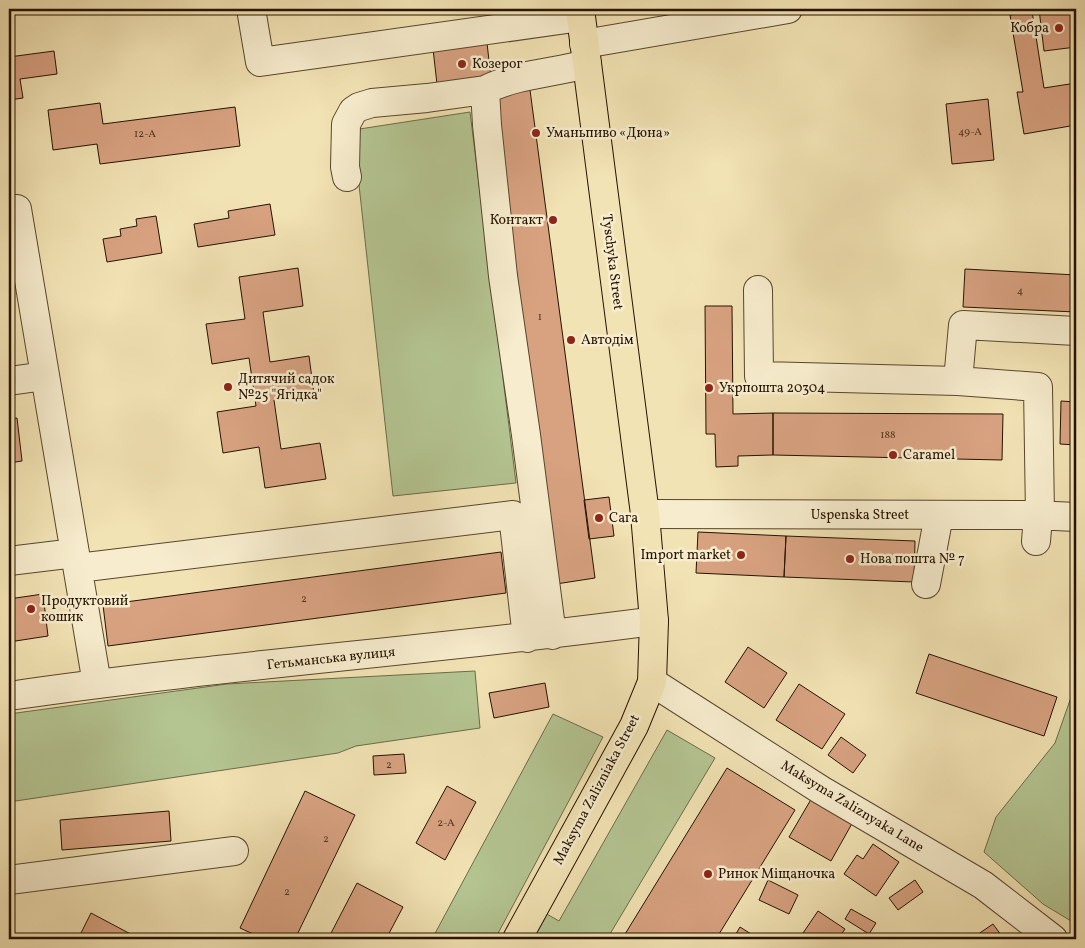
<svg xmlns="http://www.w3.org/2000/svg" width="1085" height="948" font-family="Vollkorn,serif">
	<rect width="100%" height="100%" fill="#f2e3b4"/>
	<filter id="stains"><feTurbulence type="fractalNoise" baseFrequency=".004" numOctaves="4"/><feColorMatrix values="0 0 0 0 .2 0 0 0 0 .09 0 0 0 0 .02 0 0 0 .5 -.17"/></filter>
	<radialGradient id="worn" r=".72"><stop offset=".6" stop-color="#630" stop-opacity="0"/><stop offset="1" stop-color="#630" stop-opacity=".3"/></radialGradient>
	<!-- green -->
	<path fill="#b4c592" stroke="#6c6c49" d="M 470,112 L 516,483 L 393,496 L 353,130 Z
		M 475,671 L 480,728 L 356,746 L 338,753 L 9,802 L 9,714 L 227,684 Z
		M 1076,683 L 1076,924 L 1043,904 L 984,852 L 996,817 L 1055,743 Z
		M 553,714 L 603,737 L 495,939 L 432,939 Z
		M 667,730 L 715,758 L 607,939 L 531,939 L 545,913 L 559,921 Z"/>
	<!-- building -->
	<path fill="#d8a281" stroke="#251200" d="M 408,9 L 447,9 L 408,14 Z
		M 1039,9 L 1076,9 L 1076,47 L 1044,51 Z
		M 1032,11 L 1044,88 L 1076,83 L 1076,125 L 1024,134 L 1017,92 L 1023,92 L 1010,15 Z
		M 487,43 L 491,78 L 437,84 L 433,49 Z
		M 54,51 L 57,74 L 20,79 L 23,98 L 9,100 L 9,57 Z
		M 530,90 L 595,578 L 556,584 L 491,95 Z
		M 988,99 L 994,160 L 952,164 L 946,104 Z
		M 100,103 L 103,124 L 235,107 L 240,146 L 100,164 L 97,144 L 53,150 L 48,110 Z
		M 270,204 L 275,235 L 198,247 L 194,224 L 229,218 L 228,211 Z
		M 156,216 L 162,253 L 107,262 L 103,239 L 121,236 L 120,229 L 137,226 L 136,219 Z
		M 298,268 L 303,306 L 263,312 L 270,362 L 309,356 L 314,394 L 274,400 L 281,449 L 320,443 L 326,479 L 265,488 L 259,447 L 223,453 L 217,412 L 256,406 L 249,358 L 212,364 L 206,324 L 245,319 L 239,277 Z
		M 965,269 L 1076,275 L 1076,312 L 963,307 Z
		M 705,306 L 732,306 L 733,414 L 773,413 L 773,455 L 738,456 L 738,466 L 716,467 L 715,434 L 706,434 Z
		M 1061,401 L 1076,402 L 1076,445 L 1060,444 Z
		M 773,413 L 1003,414 L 1002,460 L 773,455 Z
		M 17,418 L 22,461 L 9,463 L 9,419 Z
		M 609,497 L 614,536 L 589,539 L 584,500 Z
		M 698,532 L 786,536 L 784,577 L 696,573 Z
		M 786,536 L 915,541 L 914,582 L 784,577 Z
		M 501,552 L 506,593 L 108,646 L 103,605 Z
		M 43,594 L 48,636 L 9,642 L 9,599 Z
		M 748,647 L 787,673 L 764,708 L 725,682 Z
		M 929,654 L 1057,697 L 1044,736 L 916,693 Z
		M 545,683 L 549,707 L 494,718 L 489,693 Z
		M 799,684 L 845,714 L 822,749 L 776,720 Z
		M 841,737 L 866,755 L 853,773 L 828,755 Z
		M 404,754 L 406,773 L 374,775 L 373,756 Z
		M 727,768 L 795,810 L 716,939 L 622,939 Z
		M 447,786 L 476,802 L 445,860 L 416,843 Z
		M 305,791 L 355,815 L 295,939 L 264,939 L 240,928 Z
		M 813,796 L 854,820 L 831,861 L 789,837 Z
		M 169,811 L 171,841 L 62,850 L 60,820 Z
		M 873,844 L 899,862 L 876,896 L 844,874 L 857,855 L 863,859 Z
		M 768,880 L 798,895 L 789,914 L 759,900 Z
		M 915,880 L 923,892 L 898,910 L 889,898 Z
		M 357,883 L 403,907 L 386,939 L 328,939 Z
		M 851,909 L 876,923 L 869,934 L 845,919 Z
		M 818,911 L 845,929 L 838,939 L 799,939 Z
		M 91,913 L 140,939 L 78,939 Z
		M 993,924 L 1004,939 L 971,939 Z
		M 740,927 L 759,939 L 733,939 Z"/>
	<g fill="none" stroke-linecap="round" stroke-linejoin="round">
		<defs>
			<path id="minor" d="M 251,9 L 260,62 L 581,17
				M 584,44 L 788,9
				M 347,177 L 345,167 L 346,124 L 353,111 L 359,107 L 372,103 L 427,98 L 485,90
				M 9,210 L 17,209 L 97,684
				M 758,290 L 759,376 L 958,381
				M 9,381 L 45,376
				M 645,514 L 1034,515 L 1076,517
				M 1034,515 L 1037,529 L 1036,541
				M 1040,515 L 1038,387 L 958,381 L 963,325 L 1076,331
				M 9,561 L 75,553
				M 78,568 L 513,515 L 527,638
				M 926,584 L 939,515
				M 552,635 L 526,435 L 503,276 L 487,125 L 485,90 C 517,74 553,73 587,64
				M 652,682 L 821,790 L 983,885 L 1053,939
				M 9,696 C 223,665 439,650 654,621
				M 9,880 L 234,851"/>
			<path id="major" d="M 517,939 L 634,726 L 652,682 L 654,621 L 645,514 L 580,9"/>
		</defs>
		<!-- minor casing -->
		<use href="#minor" stroke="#58462d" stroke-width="30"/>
		<!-- major casing -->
		<use href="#major" stroke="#251200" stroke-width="30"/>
		<!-- minor -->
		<use href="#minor" stroke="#f7edce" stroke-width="28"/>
		<!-- major -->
		<use href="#major" stroke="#f2e3b4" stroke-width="28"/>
	</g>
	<!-- markers -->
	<g fill="#8f2418" stroke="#f7edce" stroke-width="2">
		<circle cx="1059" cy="28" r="5"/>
		<circle cx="462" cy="64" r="5"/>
		<circle cx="536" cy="133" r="5"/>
		<circle cx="553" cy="220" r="5"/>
		<circle cx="571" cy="340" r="5"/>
		<circle cx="228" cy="387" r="5"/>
		<circle cx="709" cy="388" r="5"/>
		<circle cx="893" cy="455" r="5"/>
		<circle cx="599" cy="518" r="5"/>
		<circle cx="741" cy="555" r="5"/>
		<circle cx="850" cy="559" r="5"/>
		<circle cx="31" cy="609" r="5"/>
		<circle cx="708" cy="874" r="5"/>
	</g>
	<g text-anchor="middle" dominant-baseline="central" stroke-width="5" stroke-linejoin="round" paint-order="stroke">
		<!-- number labels -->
		<g font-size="11" fill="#523620">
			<text x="970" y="132">49-А</text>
			<text x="145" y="134">12-А</text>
			<text x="1020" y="291">4</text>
			<text x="540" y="317">1</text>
			<text x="888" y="435">188</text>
			<text x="304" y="599">2</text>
			<text x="389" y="765">2</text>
			<text x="446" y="823">2-А</text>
			<text x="326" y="839">2</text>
			<text x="287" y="892">2</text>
		</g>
		<!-- poi labels -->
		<g font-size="14" fill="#251200" stroke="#f7edce" text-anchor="start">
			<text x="1049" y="28" text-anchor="end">Кобра</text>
			<text x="472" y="64">Козерог</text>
			<text x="546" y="133">Уманьпиво «Дюна»</text>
			<text x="543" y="220" text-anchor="end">Контакт</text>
			<text x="581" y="340">Автодім</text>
			<text x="238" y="379">Дитячий садок<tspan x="238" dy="16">№25 "Ягідка"</tspan></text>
			<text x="719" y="388">Укрпошта 20304</text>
			<text x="903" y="455">Caramel</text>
			<text x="609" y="518">Сага</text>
			<text x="731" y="555" text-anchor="end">Import market</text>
			<text x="860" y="559">Нова пошта № 7</text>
			<text x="41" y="601">Продуктовий<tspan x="41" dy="16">кошик</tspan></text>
			<text x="718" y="874">Ринок Міщаночка</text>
		</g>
		<!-- street labels -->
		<g font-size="14" fill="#251200" stroke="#f7edce">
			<text transform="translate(612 262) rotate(83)">Tyschyka Street</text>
			<text x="860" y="515">Uspenska Street</text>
			<text transform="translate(331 659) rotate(-6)">Гетьманська вулиця</text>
			<text transform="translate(597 790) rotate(-62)">Maksyma Zalizniaka Street</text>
			<text transform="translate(852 807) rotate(31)">Maksyma Zaliznyaka Lane</text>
		</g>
	</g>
	<!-- margin -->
	<rect width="1085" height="948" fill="none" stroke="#f2e3b4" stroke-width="30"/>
	<rect x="10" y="10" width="1065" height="928" fill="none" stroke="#251200" stroke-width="2.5"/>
	<rect x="15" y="15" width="1055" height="918" fill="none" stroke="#251200"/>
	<rect width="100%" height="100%" filter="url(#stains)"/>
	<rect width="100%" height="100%" fill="url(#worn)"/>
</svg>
